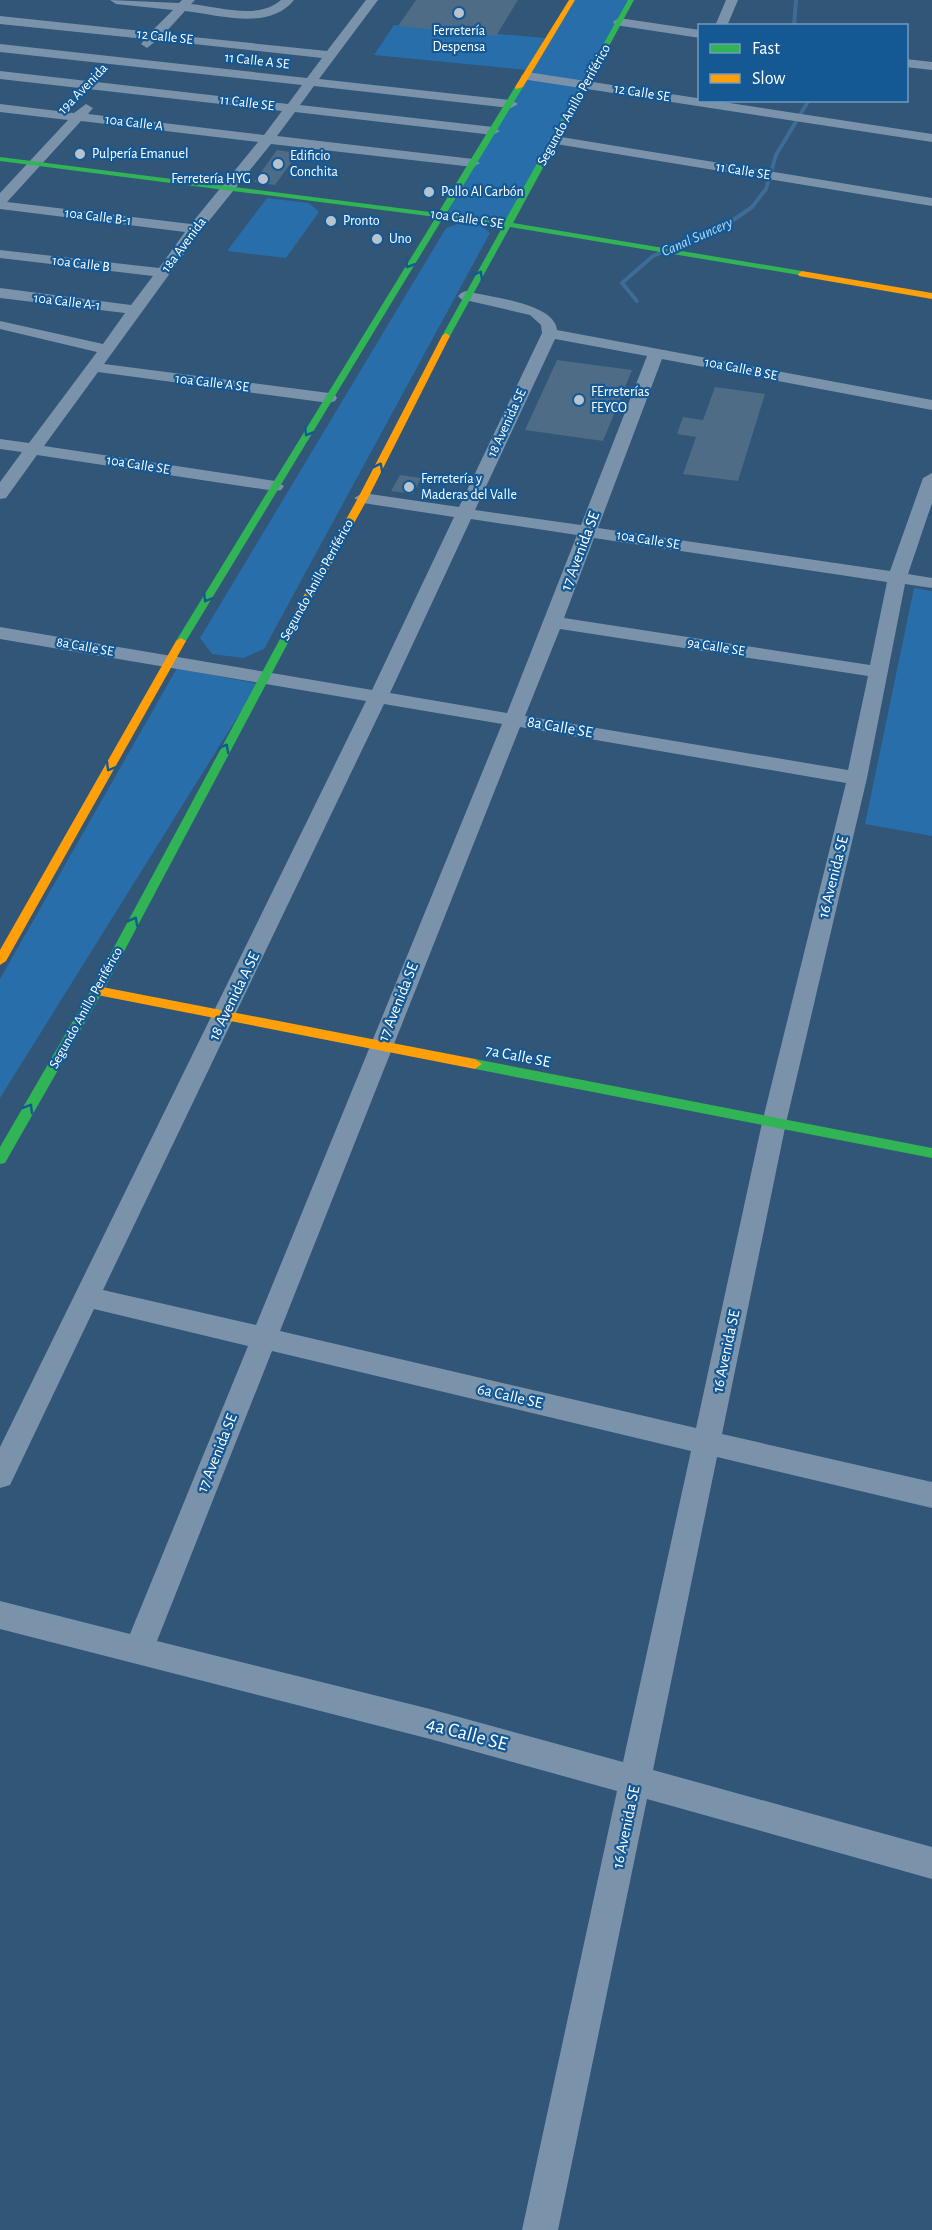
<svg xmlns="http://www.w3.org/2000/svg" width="932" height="2230" font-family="'Alegreya Sans',sans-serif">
	<rect width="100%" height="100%" fill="#315677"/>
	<!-- green -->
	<path fill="#286eab" d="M 572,0 L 629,0 L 509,221 L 447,213 Z
		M 394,25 L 545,38 L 527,70 L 374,55 Z
		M 267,198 L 309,203 L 319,212 L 286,258 L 227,251 Z
		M 460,223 L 481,225 L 490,233 L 264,649 L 243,658 L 212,654 L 200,638 L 446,228 Z
		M 914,588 L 932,591 L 932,836 L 865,824 Z
		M 177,668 L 258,684 L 0,1098 L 0,979 Z"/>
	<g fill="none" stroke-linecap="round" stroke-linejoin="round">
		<!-- stream -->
		<path stroke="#3d6c96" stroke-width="4" d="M 794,26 L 796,0
			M 637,301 L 622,283 L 653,256 L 726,225 L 752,207 L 766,189 L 776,155 L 809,100"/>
	</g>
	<!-- building -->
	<path fill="#4e6c86" d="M 416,0 L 518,0 L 496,36 L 398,26 Z
		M 277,150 L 298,153 L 275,185 L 254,182 Z
		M 557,360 L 632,370 L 603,441 L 525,430 Z
		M 715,387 L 765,394 L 738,481 L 683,474 L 696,437 L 677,434 L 683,417 L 703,420 Z
		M 400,475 L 421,478 L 413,494 L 391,491 Z"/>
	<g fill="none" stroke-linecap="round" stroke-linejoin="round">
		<!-- street -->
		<path fill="#7a93aa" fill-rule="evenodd" d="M 110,0 L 179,3 L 182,0 L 195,0 L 191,4 C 219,7 259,20 281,0 L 294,0 C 269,31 220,15 185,11 L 164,34 L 327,51 L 366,0 L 378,0 L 319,79 L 511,100 L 518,104 L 511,108 L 314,86 L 300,105 L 493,127 L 500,131 L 493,135 L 295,112 L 277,136 L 473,159 L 480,163 L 473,167 L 271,144 L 200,232 L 104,364 L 329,393 L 335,395 L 337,398 L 335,401 L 329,403 L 98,372 L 44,446 L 275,481 L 284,486 L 281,490 L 275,491 L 37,455 L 6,498 L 0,499 L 0,482 L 22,452 L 0,449 L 0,439 L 29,443 L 97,352 L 0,329 L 0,321 L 103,344 L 125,313 L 0,298 L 0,288 L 131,305 L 153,276 L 0,258 L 0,250 L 159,268 L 185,232 L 0,209 L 0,193 L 68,120 L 0,112 L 0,104 L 74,113 L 86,104 L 93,108 L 88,114 L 264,135 L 282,111 L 0,79 L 0,71 L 288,104 L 302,85 L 0,52 L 0,44 L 307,78 L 322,58 L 157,40 L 147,48 L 141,44 L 145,39 L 0,24 L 0,16 L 151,32 L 173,10 L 116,4 ZM 81,121 L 258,142 L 191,224 L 7,202 Z
			M 726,0 L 738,0 L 727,26 L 715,26 Z
			M 619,18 L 700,30 L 700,38 L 615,25 L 613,22 Z
			M 906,59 L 932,62 L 932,70 L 906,67 Z
			M 527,72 L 932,134 L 932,142 L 522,79 L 521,76 Z
			M 555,136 L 932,198 L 932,206 L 550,143 L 548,140 Z
			M 466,291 C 488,297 555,303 557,330 L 932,400 L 932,410 L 662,359 L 598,528 L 890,571 L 923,478 L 932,473 L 932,503 L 908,574 L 932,578 L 932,588 L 905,584 L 867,778 L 786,1123 L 722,1434 L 932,1482 L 932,1508 L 717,1457 L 653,1770 L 932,1847 L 932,1879 L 647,1799 L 558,2230 L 522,2230 L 617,1791 L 430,1739 L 0,1629 L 0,1601 L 130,1634 L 248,1346 L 94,1309 L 10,1485 L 0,1488 L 0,1447 L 366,701 L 0,639 L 0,627 L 372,690 L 454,517 L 363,503 L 354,498 L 363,493 L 459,507 L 542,333 L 541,325 L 530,315 L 461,299 L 458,296 L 461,293 ZM 555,339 L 647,356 L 581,525 L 475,510 ZM 471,519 L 577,535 L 507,713 L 390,693 ZM 594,538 L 887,582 L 870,665 L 564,618 ZM 560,629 L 868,676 L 848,770 L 525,716 ZM 384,704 L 502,724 L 256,1325 L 103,1290 ZM 520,727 L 846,783 L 762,1123 L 696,1428 L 280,1331 ZM 272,1351 L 691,1451 L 623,1762 L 430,1709 L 157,1641 Z"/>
		<!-- fast -->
		<path fill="#30b455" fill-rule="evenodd" d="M 628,0 L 634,0 L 513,223 L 802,271 L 806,274 L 805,276 L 510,227 L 450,336 L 446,339 L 442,336 L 503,226 L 443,218 L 186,641 L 181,644 L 177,643 L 176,641 L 436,217 L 0,161 L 0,157 L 438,213 L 515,87 L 519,85 L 523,87 L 446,214 L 505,221 Z
			M 293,621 L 298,624 L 103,991 L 5,1163 L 0,1164 L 0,1147 L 91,990 L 288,624 Z
			M 475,1059 L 932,1148 L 932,1158 L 475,1069 L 468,1064 Z"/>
		<!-- slow -->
		<path fill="#ff9f0a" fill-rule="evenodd" d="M 569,0 L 575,0 L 523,87 L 516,89 L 515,87 Z
			M 802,271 L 932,293 L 932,299 L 799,276 L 798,274 Z
			M 446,333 L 450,336 L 368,498 L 298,624 L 297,626 L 289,626 L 288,624 L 358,498 L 442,336 Z
			M 181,638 L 186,641 L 6,961 L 0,965 L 0,950 L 176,641 Z
			M 97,986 L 475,1059 L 482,1064 L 475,1069 L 92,994 L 91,991 Z"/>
	</g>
	<!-- one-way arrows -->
	<defs><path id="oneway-chevron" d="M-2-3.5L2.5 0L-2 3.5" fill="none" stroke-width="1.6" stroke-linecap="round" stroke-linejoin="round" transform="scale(1.5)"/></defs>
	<g stroke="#145894">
		<use href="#oneway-chevron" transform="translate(409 264) rotate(122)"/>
		<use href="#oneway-chevron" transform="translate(479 275) rotate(-60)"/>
		<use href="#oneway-chevron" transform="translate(308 432) rotate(121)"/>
		<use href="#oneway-chevron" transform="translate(379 467) rotate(-63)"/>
		<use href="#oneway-chevron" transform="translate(207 598) rotate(121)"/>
		<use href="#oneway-chevron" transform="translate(225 748) rotate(-62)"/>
		<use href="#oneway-chevron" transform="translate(110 767) rotate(120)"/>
		<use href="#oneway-chevron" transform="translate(134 921) rotate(-62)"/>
		<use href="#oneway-chevron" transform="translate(29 1108) rotate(-60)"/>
	</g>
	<!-- markers -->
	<g fill="#b7c4cf" stroke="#145894" stroke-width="2">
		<circle cx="459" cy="13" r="6"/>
		<circle cx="80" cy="154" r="6"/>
		<circle cx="278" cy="164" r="6"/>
		<circle cx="263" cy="179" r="6"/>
		<circle cx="429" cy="192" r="6"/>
		<circle cx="331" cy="221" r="6"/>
		<circle cx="377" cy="239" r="6"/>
		<circle cx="579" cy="400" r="6"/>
		<circle cx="409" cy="487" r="6"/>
	</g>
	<g text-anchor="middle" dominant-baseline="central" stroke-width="4.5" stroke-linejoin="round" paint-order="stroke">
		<!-- far-poi labels -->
		<g font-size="14" fill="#fff" stroke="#145894" text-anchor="start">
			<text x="459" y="31" text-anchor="middle">Ferretería<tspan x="459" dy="16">Despensa</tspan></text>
			<text x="92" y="154">Pulpería Emanuel</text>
			<text x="290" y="156">Edificio<tspan x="290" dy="16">Conchita</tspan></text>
			<text x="251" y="179" text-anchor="end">Ferretería HYG</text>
			<text x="441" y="192">Pollo Al Carbón</text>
			<text x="343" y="221">Pronto</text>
			<text x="389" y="239">Uno</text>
			<text x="591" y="392">FErreterías<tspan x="591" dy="16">FEYCO</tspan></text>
			<text x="421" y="479">Ferretería y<tspan x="421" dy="16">Maderas del Valle</tspan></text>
		</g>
		<!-- far-street labels -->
		<g font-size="14" fill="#fff" stroke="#145894">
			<text transform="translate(165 37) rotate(6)">12 Calle SE</text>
			<text transform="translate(257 61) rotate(6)">11 Calle A SE</text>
			<text transform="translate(83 89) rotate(-46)">19a Avenida</text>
			<text transform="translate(642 93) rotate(9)">12 Calle SE</text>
			<text transform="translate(247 103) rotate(7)">11 Calle SE</text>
			<text transform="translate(574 105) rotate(-61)">Segundo Anillo Periférico</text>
			<text transform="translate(134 123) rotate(7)">10a Calle A</text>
			<text transform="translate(743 171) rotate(9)">11 Calle SE</text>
			<text transform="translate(98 217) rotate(7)">10a Calle B-1</text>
			<text transform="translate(467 219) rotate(8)">10a Calle C SE</text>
			<text transform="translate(184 245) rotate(-53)">18a Avenida</text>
			<text transform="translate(81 264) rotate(7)">10a Calle B</text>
			<text transform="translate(67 302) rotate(7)">10a Calle A-1</text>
			<text transform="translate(741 369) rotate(11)">10a Calle B SE</text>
			<text transform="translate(212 383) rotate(7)">10a Calle A SE</text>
			<text transform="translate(507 423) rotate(-65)">18 Avenida SE</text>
			<text transform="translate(138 465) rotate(9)">10a Calle SE</text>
			<text transform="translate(648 540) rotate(9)">10a Calle SE</text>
			<text transform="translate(317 580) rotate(-61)">Segundo Anillo Periférico</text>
			<text transform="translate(85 647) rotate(10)">8a Calle SE</text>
			<text transform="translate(716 647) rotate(9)">9a Calle SE</text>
			<text transform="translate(86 1008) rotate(-61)">Segundo Anillo Periférico</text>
		</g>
		<!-- far-water labels -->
		<g font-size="15" font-style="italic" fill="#b0d8f8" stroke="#145894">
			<text transform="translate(697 237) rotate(-24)">Canal Suncery</text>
		</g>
		<!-- street labels -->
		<g font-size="16" fill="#fff" stroke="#145894">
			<text transform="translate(580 551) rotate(-69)">17 Avenida SE</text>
			<text transform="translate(560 727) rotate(10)">8a Calle SE</text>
			<text transform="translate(833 877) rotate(-76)">16 Avenida SE</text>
			<text transform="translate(234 996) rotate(-64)">18 Avenida A SE</text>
			<text transform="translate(398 1002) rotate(-68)">17 Avenida SE</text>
			<text transform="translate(518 1056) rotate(11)">7a Calle SE</text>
			<text transform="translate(726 1351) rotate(-78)">16 Avenida SE</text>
			<text transform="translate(510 1396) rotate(13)">6a Calle SE</text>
			<text transform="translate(217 1453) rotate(-68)">17 Avenida SE</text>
			<text transform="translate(626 1827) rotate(-78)">16 Avenida SE</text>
		</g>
		<!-- near-street labels -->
		<g font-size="20" fill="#fff" stroke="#145894">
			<text transform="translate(467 1734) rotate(15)">4a Calle SE</text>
		</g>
	</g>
	<!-- legend -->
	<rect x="698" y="24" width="210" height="78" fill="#145894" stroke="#729bbf" stroke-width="1.5"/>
	<rect x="710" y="44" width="30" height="9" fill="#30b455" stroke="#729bbf" stroke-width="1.5"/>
	<text x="752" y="54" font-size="18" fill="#ffffff">Fast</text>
	<rect x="710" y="74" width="30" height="9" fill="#ff9f0a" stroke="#729bbf" stroke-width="1.5"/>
	<text x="752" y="84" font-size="18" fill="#ffffff">Slow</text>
</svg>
